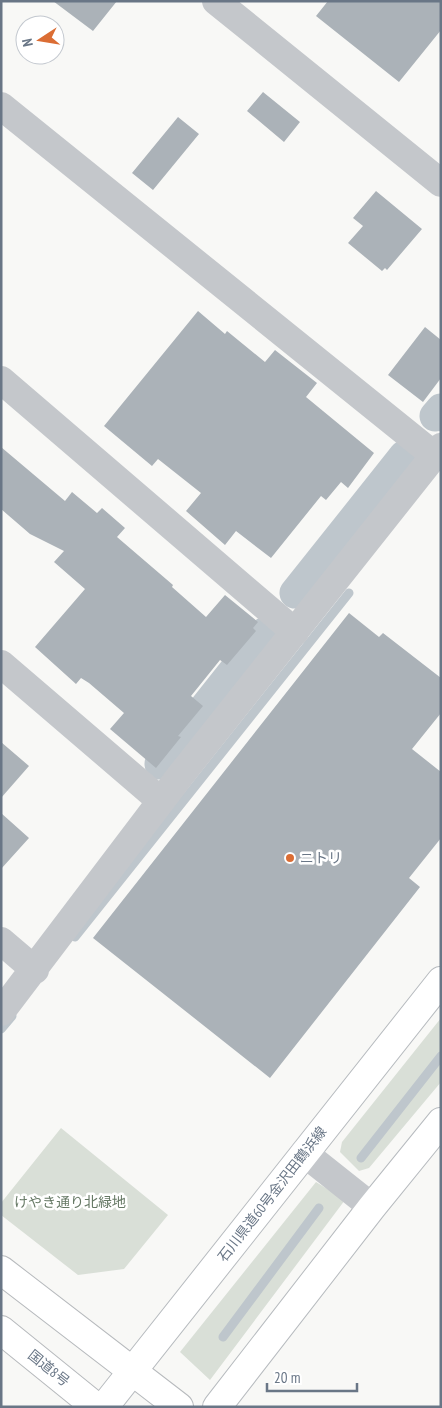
<svg xmlns="http://www.w3.org/2000/svg" width="442" height="1408" font-family="'PT Sans Narrow','Noto Sans JP',sans-serif">
	<rect width="100%" height="100%" fill="#f8f8f6"/>
	<!-- green -->
	<path fill="#d9dfd7" d="M 441,1018 L 441,1082 L 369,1168 L 359,1171 L 340,1152 L 342,1142 Z
		M 61,1128 L 168,1215 L 124,1269 L 78,1275 L 1,1215 L 1,1203 Z
		M 316,1182 L 345,1200 L 210,1380 L 180,1352 Z"/>
	<g fill="none" stroke-linecap="round" stroke-linejoin="round">
		<!-- stream -->
		<path stroke="#bec6cc" stroke-width="9" d="M 75,937 L 349,593
			M 1,1029 L 12,1016
			M 361,1158 L 441,1056
			M 223,1337 L 319,1208"/>
		<!-- canal -->
		<path stroke="#bec6cc" stroke-width="31" d="M 435,416 L 441,409
			M 295,593 L 404,456
			M 160,764 L 264,633"/>
	</g>
	<!-- building -->
	<path fill="#abb2b8" d="M 53,1 L 117,1 L 93,31 Z
		M 328,1 L 441,1 L 441,30 L 399,82 L 316,16 Z
		M 263,92 L 300,122 L 284,142 L 247,111 Z
		M 178,117 L 199,134 L 153,190 L 132,173 Z
		M 376,191 L 422,229 L 387,270 L 385,268 L 382,271 L 348,243 L 363,226 L 353,218 Z
		M 198,311 L 225,334 L 227,331 L 265,362 L 275,350 L 317,383 L 306,397 L 374,453 L 348,488 L 341,482 L 326,500 L 321,496 L 271,558 L 236,531 L 225,545 L 186,511 L 201,493 L 158,459 L 152,466 L 104,426 Z
		M 425,327 L 441,340 L 441,378 L 423,402 L 388,375 Z
		M 1,447 L 65,501 L 72,492 L 97,513 L 102,508 L 125,528 L 117,537 L 173,585 L 172,587 L 206,617 L 225,595 L 258,622 L 253,628 L 256,631 L 227,665 L 220,660 L 191,696 L 203,706 L 178,736 L 181,737 L 156,768 L 110,729 L 124,713 L 89,683 L 81,678 L 76,684 L 35,647 L 85,589 L 54,562 L 64,551 L 30,534 L 1,509 Z
		M 349,613 L 379,637 L 383,633 L 441,678 L 441,713 L 412,749 L 441,772 L 441,838 L 409,878 L 420,887 L 270,1078 L 93,938 Z
		M 1,742 L 29,766 L 1,798 Z
		M 1,813 L 29,838 L 1,869 Z"/>
	<g fill="none" stroke-linecap="round" stroke-linejoin="round">
		<defs>
			<path id="primary" d="M 104,1407 L 441,981
				M 217,1407 L 372,1207 L 441,1122"/>
			<path id="highway" d="M 1,1270 L 179,1407
				M 1,1330 L 96,1407"/>
		</defs>
		<!-- primary casing -->
		<use href="#primary" stroke="#b7bbbf" stroke-width="30"/>
		<!-- highway casing -->
		<use href="#highway" stroke="#b7babd" stroke-width="30"/>
		<!-- street -->
		<path stroke="#c4c7cb" stroke-width="28" d="M 216,1 L 441,183
			M 1,106 L 434,455
			M 1,380 L 295,632
			M 1,664 L 161,801
			M 1,941 L 35,970
			M 1,1012 L 180,776 L 441,447
			M 304,1153 L 372,1207"/>
		<!-- primary -->
		<use href="#primary" stroke="#fff" stroke-width="28"/>
		<!-- highway -->
		<use href="#highway" stroke="#fff" stroke-width="28"/>
	</g>
	<!-- markers -->
	<circle fill="#db6d34" stroke="#fff" stroke-width="2" cx="290" cy="858" r="5"/>
	<g text-anchor="middle" dominant-baseline="central" stroke-width="5" stroke-linejoin="round" paint-order="stroke">
		<!-- poi labels -->
		<g font-size="14" fill="#697686" stroke="#fff" text-anchor="start">
			<text x="300" y="858">ニトリ</text>
		</g>
		<!-- street labels -->
		<g font-size="14" fill="#697686" stroke="#fff">
			<text transform="translate(272 1194) rotate(-52)">石川県道60号金沢田鶴浜線</text>
			<text transform="translate(49 1368) rotate(39)">国道8号</text>
		</g>
		<!-- park labels -->
		<g font-size="14" fill="#657864" stroke="#fff">
			<text x="70" y="1202">けやき通り北緑地</text>
		</g>
	</g>
	<!-- border -->
	<rect width="442" height="1408" fill="none" stroke="#697686" stroke-width="5"/>
	<!-- north arrow -->
	<g transform="translate(40 40) rotate(258)"><circle r="24" fill="#ffffff" stroke="#c3c8cf"/>
	<path d="M0-4L9 19L0 12L-9 19Z" fill="#db6d34"/>
	<text y="-8" font-size="14" font-weight="bold" text-anchor="middle" fill="#697686">N</text>
	</g>
	<!-- scale -->
	<path d="M267 1383v8h90v-8" fill="none" stroke="#697686" stroke-width="2.5"/>
	<text x="274" y="1383" font-size="15" fill="#697686" stroke="#ffffff" stroke-width="4" paint-order="stroke">20 m</text>
</svg>
